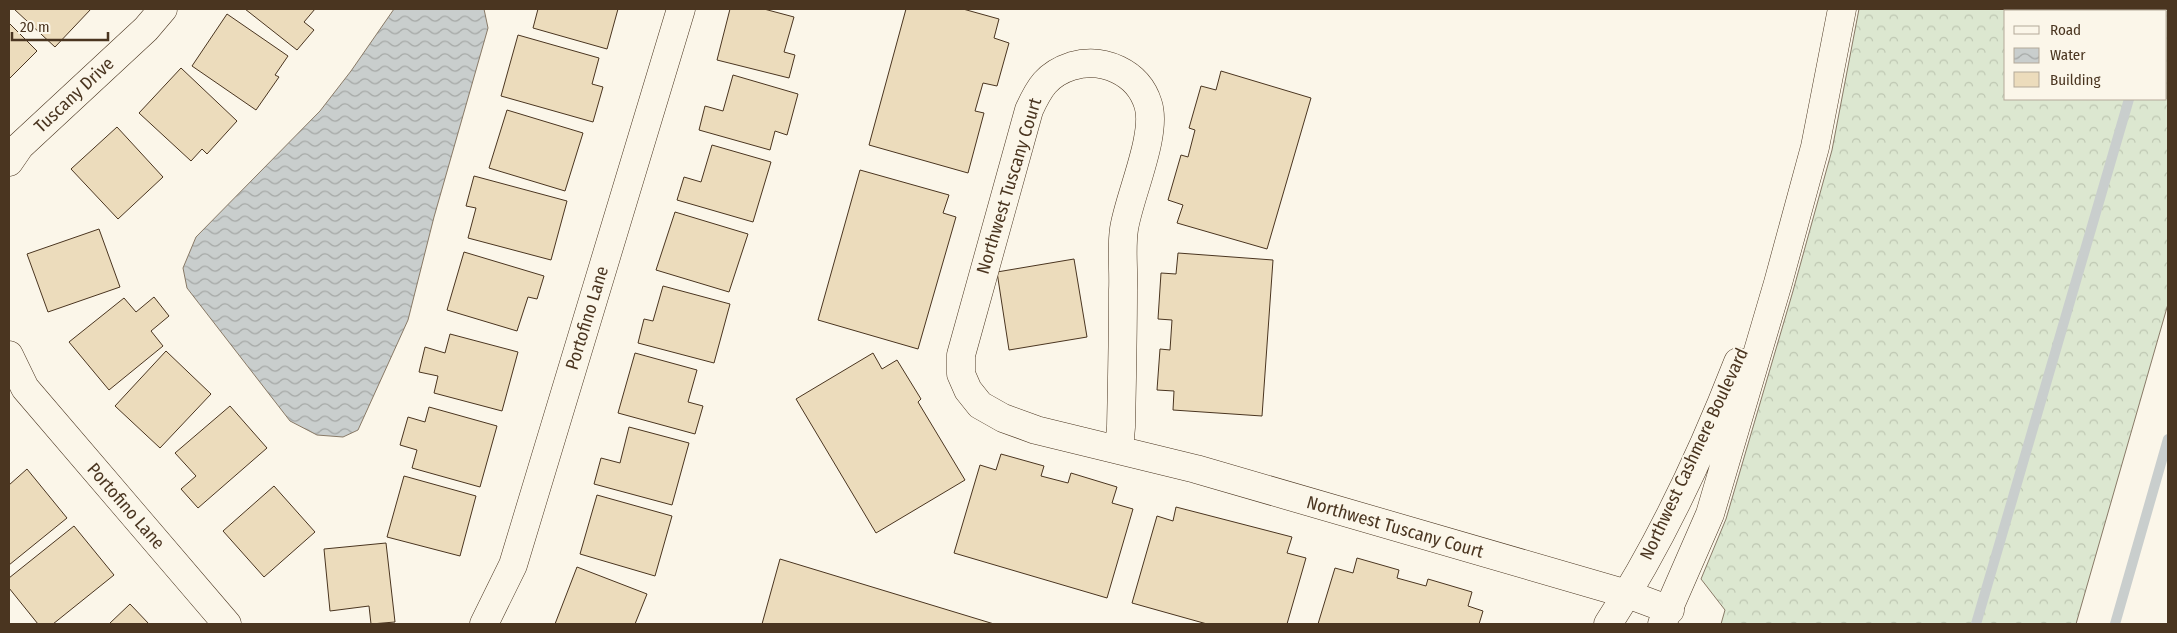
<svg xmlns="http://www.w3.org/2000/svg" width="2177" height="633" font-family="'Fira Sans Condensed',sans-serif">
	<defs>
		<pattern id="forest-crowns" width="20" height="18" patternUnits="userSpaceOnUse" patternTransform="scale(1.25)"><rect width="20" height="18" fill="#dce7d0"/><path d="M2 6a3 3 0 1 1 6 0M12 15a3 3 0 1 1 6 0" fill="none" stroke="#bec7b2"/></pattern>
		<pattern id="water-waves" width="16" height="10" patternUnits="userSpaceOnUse" patternTransform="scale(1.25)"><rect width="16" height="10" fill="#c9cecd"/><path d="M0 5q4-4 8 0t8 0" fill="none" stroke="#a5a8a6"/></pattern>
	</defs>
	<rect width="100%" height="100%" fill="#fbf6e9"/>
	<!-- forest -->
	<path fill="url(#forest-crowns)" stroke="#887966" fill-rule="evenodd" d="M 1859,9 L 2168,9 L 2168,304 L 2076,624 L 1721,624 L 1725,610 L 1701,579 L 1726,519 L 1793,291 L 1832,150 ZM 2006,11 L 2166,11 L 2166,99 L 2006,99 Z"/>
	<!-- water -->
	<path fill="url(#water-waves)" stroke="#887966" d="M 394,9 L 484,9 L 488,28 L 434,217 L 408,320 L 358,430 L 343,437 L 317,435 L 290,421 L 187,288 L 183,268 L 196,237 L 320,111 L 351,71 Z"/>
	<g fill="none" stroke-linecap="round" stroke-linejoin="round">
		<!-- stream -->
		<path stroke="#c9cecd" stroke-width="10" d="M 2155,11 L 2156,9
			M 1976,624 L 2129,99
			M 2115,624 L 2168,439"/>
	</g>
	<!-- building -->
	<path fill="#ecdcbc" stroke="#4a3520" d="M 14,9 L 91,9 L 55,47 Z
		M 245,9 L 315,9 L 304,22 L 314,30 L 297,50 Z
		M 538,9 L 618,9 L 607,49 L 533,28 Z
		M 730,9 L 764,9 L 794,17 L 784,52 L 795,55 L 789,78 L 717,60 Z
		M 906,9 L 963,9 L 999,19 L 994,38 L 1009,43 L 997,86 L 983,83 L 975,111 L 984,113 L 968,173 L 869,145 Z
		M 227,14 L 288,56 L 275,75 L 279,77 L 256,110 L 192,66 Z
		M 9,23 L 37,51 L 9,79 Z
		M 518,35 L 599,58 L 592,84 L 603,87 L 593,122 L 501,96 Z
		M 181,68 L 237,121 L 207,154 L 202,149 L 191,161 L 139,113 Z
		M 1221,71 L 1311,98 L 1267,249 L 1177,223 L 1183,205 L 1168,200 L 1181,155 L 1188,157 L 1195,130 L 1189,128 L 1201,86 L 1216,90 Z
		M 733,75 L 798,94 L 787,135 L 775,131 L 770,150 L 699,130 L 705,106 L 723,111 Z
		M 507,110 L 583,133 L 565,191 L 489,168 Z
		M 117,127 L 163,177 L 118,219 L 71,169 Z
		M 712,145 L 771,162 L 753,222 L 677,200 L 684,177 L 701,182 Z
		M 860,170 L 949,195 L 943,213 L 956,217 L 918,349 L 818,320 Z
		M 474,176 L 567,201 L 551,260 L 468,238 L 476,208 L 466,206 Z
		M 675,212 L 748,234 L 729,292 L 656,270 Z
		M 99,229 L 120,287 L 48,312 L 27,254 Z
		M 464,252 L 544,276 L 537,299 L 528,297 L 517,331 L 447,310 Z
		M 1178,253 L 1273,260 L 1262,416 L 1173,410 L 1174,391 L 1157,390 L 1160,349 L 1170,350 L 1172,320 L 1158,319 L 1161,273 L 1176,274 Z
		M 1074,259 L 1087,337 L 1009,350 L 997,272 Z
		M 663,286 L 730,304 L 714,363 L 638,343 L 644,319 L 653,321 Z
		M 154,297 L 169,316 L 151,331 L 163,346 L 109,390 L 69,342 L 124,298 L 136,312 Z
		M 450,334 L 518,352 L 502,411 L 434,393 L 438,376 L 419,372 L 425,347 L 445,353 Z
		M 166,351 L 211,394 L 160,448 L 115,406 Z
		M 635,353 L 697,370 L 688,402 L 703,406 L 695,434 L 618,413 Z
		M 873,353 L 882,369 L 897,360 L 921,399 L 918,402 L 965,480 L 876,533 L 796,399 Z
		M 230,406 L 267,448 L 198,508 L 181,489 L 196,476 L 175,453 Z
		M 429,407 L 497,426 L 480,487 L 412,468 L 417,450 L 400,445 L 408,417 L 425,422 Z
		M 629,427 L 689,443 L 672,505 L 594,484 L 601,458 L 620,463 Z
		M 1001,454 L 1044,466 L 1041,476 L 1068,483 L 1071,473 L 1117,487 L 1112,503 L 1133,509 L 1107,598 L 954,553 L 980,465 L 996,470 Z
		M 27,469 L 67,518 L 9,565 L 9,485 Z
		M 404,476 L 476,496 L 460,556 L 387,537 Z
		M 274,486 L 315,532 L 264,577 L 223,531 Z
		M 597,495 L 672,516 L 655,576 L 580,554 Z
		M 1176,507 L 1292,537 L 1287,553 L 1306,558 L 1287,624 L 1207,624 L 1132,603 L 1157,516 L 1173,521 Z
		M 74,526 L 114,575 L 53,624 L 38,624 L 9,588 L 9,578 Z
		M 386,543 L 395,622 L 371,624 L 369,606 L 330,611 L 324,549 Z
		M 1357,558 L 1399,570 L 1397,578 L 1426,586 L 1428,579 L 1472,592 L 1468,606 L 1483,611 L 1479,624 L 1318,624 L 1335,568 L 1353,573 Z
		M 780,559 L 994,624 L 762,624 Z
		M 577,567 L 647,594 L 635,624 L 555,624 Z
		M 130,604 L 149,624 L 109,624 Z"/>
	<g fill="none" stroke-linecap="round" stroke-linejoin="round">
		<defs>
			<path id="minor" d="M 9,162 L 20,146 L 146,29 L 163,9
				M 9,355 L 25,388 L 227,624
				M 1119,450 L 1121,427 C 1122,381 1123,336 1123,290 C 1124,270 1121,249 1124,229 C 1129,196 1158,134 1148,104 C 1138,72 1103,57 1072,66 C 1047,74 1039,88 1029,110 L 961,355 L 961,374 L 968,390 L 980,405 L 1003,418 L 1036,430 L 1196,469 L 1627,594 L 1670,610
				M 484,624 L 513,565 L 681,9"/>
			<path id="tertiary" d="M 1608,624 C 1660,544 1703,452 1738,362
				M 1662,624 L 1710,514 L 1778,283 L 1815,147 L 1842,9"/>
		</defs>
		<!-- minor casing -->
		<use href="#minor" stroke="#4a3520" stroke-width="29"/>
		<!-- tertiary casing -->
		<use href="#tertiary" stroke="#4a3520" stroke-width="29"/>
		<!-- minor -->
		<use href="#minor" stroke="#fbf6e9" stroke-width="28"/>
		<!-- tertiary -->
		<use href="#tertiary" stroke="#fbf6e9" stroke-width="28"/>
	</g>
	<g text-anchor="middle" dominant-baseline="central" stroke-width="4" stroke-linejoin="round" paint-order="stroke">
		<!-- street labels -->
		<g font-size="18" fill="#4a3520" stroke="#fbf6e9">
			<text transform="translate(74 95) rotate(-43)">Tuscany Drive</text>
			<text transform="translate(1009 186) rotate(-73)">Northwest Tuscany Court</text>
			<text transform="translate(587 318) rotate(-73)">Portofino Lane</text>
			<text transform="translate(1694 454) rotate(-65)">Northwest Cashmere Boulevard</text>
			<text transform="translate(126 506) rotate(49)">Portofino Lane</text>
			<text transform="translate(1395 527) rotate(16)">Northwest Tuscany Court</text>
		</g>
	</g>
	<!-- border -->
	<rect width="2177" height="633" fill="none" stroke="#4a3520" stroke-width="20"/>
	<!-- legend -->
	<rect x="2004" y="10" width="162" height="90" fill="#fbf6e9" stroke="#b4a999"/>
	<rect x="2014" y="26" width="25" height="8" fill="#fbf6e9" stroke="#b4a999"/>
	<text x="2050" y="35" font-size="15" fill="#4a3520">Road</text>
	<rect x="2014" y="48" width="25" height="15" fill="url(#water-waves)" stroke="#b4a999"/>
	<text x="2050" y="60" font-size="15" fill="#4a3520">Water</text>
	<rect x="2014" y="72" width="25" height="15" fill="#ecdcbc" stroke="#b4a999"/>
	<text x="2050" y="85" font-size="15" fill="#4a3520">Building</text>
	<!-- scale -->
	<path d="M12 32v8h96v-8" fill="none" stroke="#4a3520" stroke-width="2.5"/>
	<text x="20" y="32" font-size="15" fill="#4a3520" stroke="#fbf6e9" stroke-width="4" paint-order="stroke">20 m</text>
</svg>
